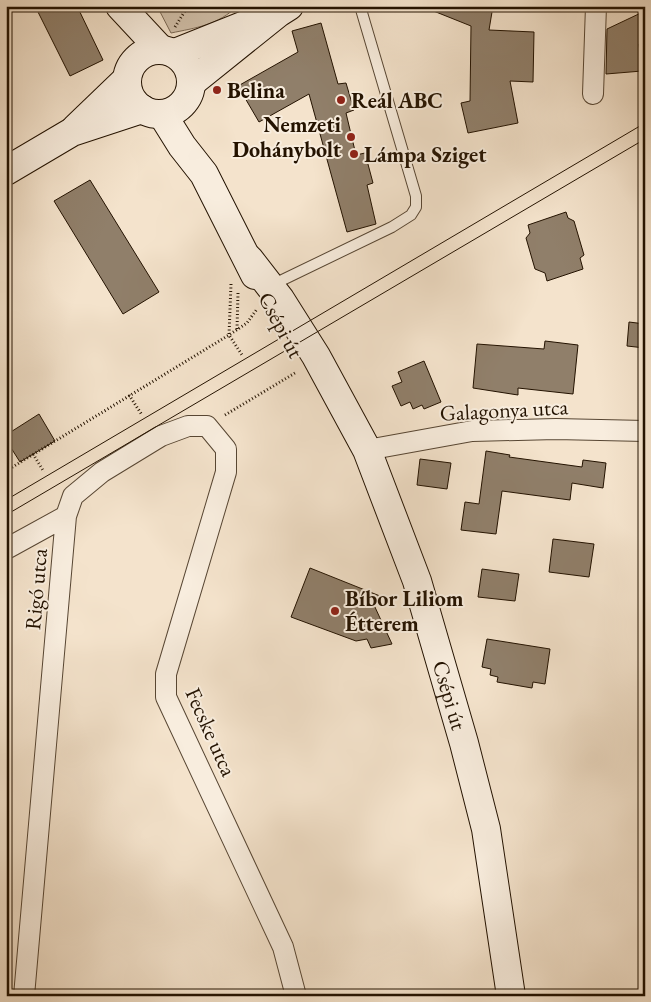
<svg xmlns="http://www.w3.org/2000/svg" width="651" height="1002" font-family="'EB Garamond',serif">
	<rect width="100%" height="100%" fill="#f4e3cc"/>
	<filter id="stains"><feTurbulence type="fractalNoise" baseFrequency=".004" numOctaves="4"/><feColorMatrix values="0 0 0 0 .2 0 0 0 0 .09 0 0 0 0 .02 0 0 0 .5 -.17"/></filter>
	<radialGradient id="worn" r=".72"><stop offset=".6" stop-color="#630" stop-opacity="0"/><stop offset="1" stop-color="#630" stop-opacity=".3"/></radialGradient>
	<!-- green -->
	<path fill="#d0bfa9" stroke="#7a6854" d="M 157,6 L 237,6 C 219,25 195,28 171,33 Z"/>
	<!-- building -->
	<path fill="#907f6a" stroke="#231200" d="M 35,6 L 77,6 L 103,60 L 70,76 Z
		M 421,6 L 493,6 L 489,30 L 534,32 L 533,82 L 510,81 L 518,123 L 468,133 L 461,103 L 470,101 L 471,26 Z
		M 645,11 L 645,41 L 639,44 L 642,71 L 606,74 L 607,29 Z
		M 321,23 L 338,84 L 346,83 L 354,110 L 346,113 L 356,155 L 365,153 L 373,183 L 367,185 L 376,224 L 347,232 L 309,94 L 259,122 L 238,86 L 298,52 L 292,31 Z
		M 90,180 L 159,292 L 123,314 L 54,201 Z
		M 566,212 L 568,218 L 574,221 L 584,255 L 580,258 L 583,269 L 547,281 L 545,273 L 535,269 L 526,238 L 530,233 L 528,225 Z
		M 629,322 L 645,324 L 645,348 L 627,346 Z
		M 545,341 L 578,345 L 573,394 L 518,388 L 518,395 L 473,388 L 477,344 L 544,349 Z
		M 424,361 L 441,402 L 424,409 L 422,405 L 413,409 L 410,402 L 401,406 L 392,386 L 402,382 L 398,372 Z
		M 39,414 L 55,441 L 20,462 L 6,440 L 6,435 Z
		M 486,451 L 510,455 L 509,457 L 582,467 L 583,460 L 606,463 L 603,488 L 572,483 L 570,500 L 502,491 L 496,534 L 461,530 L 465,502 L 479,504 Z
		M 420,459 L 451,463 L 447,489 L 417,485 Z
		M 553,539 L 594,544 L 589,577 L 549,572 Z
		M 310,568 L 380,596 L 374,605 L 392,644 L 371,648 L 367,639 L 356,641 L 291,617 Z
		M 482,569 L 519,574 L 515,601 L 478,597 Z
		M 487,639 L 550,649 L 545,684 L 533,682 L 532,688 L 497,682 L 498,677 L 490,675 L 491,669 L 482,667 Z"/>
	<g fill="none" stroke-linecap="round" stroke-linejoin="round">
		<defs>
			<path id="lane" d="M 272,285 L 392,227 L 411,215 L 416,207 L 416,196 L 360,6"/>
			<path id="street" d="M 593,94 L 596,6
				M 367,450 L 472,431 L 556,429 L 645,431
				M 6,549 L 66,516
				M 24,996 L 66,516 L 73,496 L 102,472 L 161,436 L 188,426 L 207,426 L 226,449 L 226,472 L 166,674 L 166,697 L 283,947 L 296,996"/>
			<g id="secondary">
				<path d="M 120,6 L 161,50"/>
				<circle cx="159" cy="82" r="32"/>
				<path d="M 175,53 L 255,21"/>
				<path d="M 192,82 L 278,13 L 289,6"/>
				<path d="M 162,114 L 182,146 L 204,174 L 255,275"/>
				<path d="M 76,128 L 127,79"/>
				<path d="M 6,171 L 72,132 L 142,109"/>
				<path id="s1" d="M 249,259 L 280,299 L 316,356 L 367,450 L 417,581 L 464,743 L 486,829 L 511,996"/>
			</g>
		</defs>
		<!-- lane casing -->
		<use href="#lane" stroke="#574633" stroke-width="12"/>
		<!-- street casing -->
		<use href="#street" stroke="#574633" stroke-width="22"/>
		<!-- secondary casing -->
		<use href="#secondary" stroke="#231200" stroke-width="30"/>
		<!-- path -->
		<path stroke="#231200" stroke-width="3" stroke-dasharray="1 2.5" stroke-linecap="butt" d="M 175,27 L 188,6
			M 231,284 L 229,335 L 242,355
			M 237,329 L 238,293
			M 129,395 L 142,415
			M 225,415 L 295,373
			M 33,454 L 44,472
			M 6,471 L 229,335 L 247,323 L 257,309
			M 6,492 L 8,494"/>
		<!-- lane -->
		<use href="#lane" stroke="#f8edde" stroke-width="10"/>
		<!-- street -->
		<use href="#street" stroke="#f8edde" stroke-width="20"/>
		<!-- secondary -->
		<use href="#secondary" stroke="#f8edde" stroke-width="28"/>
		<!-- tram -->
		<path stroke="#231200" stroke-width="1" d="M 6,500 L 645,123
			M 6,515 L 645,139"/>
	</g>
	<!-- markers -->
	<g fill="#8f2418" stroke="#f8edde" stroke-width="2">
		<circle cx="217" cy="90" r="5"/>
		<circle cx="341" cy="100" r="5"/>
		<circle cx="351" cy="137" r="5"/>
		<circle cx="354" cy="154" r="5"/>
		<circle cx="335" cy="611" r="5"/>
	</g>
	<g text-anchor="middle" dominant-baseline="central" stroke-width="4" stroke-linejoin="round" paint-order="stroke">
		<!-- poi labels -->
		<g font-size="22" font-weight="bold" fill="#231200" stroke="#f8edde" text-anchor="start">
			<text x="227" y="90">Belina</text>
			<text x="351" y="100">Reál ABC</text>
			<text x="341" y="124" text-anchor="end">Nemzeti<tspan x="341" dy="25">Dohánybolt</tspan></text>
			<text x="364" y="154">Lámpa Sziget</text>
			<text x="345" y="598">Bíbor Liliom<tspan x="345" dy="25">Étterem</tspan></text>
		</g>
		<!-- street labels -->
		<g font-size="22" fill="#231200" stroke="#f8edde">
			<text transform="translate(281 325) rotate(62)">Csépi út</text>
			<text transform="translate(504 410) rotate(-3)">Galagonya utca</text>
			<text transform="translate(36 589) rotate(-85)">Rigó utca</text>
			<text stroke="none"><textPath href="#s1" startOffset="484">Csépi út</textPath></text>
			<text transform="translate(211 732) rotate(66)">Fecske utca</text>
		</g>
	</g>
	<!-- margin -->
	<rect width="651" height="1002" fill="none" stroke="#f4e3cc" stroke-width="25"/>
	<rect x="8" y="8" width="636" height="987" fill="none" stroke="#231200" stroke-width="2.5"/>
	<rect x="12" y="12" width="626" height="977" fill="none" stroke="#231200"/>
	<rect width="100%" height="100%" filter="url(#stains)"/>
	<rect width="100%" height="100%" fill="url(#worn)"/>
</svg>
